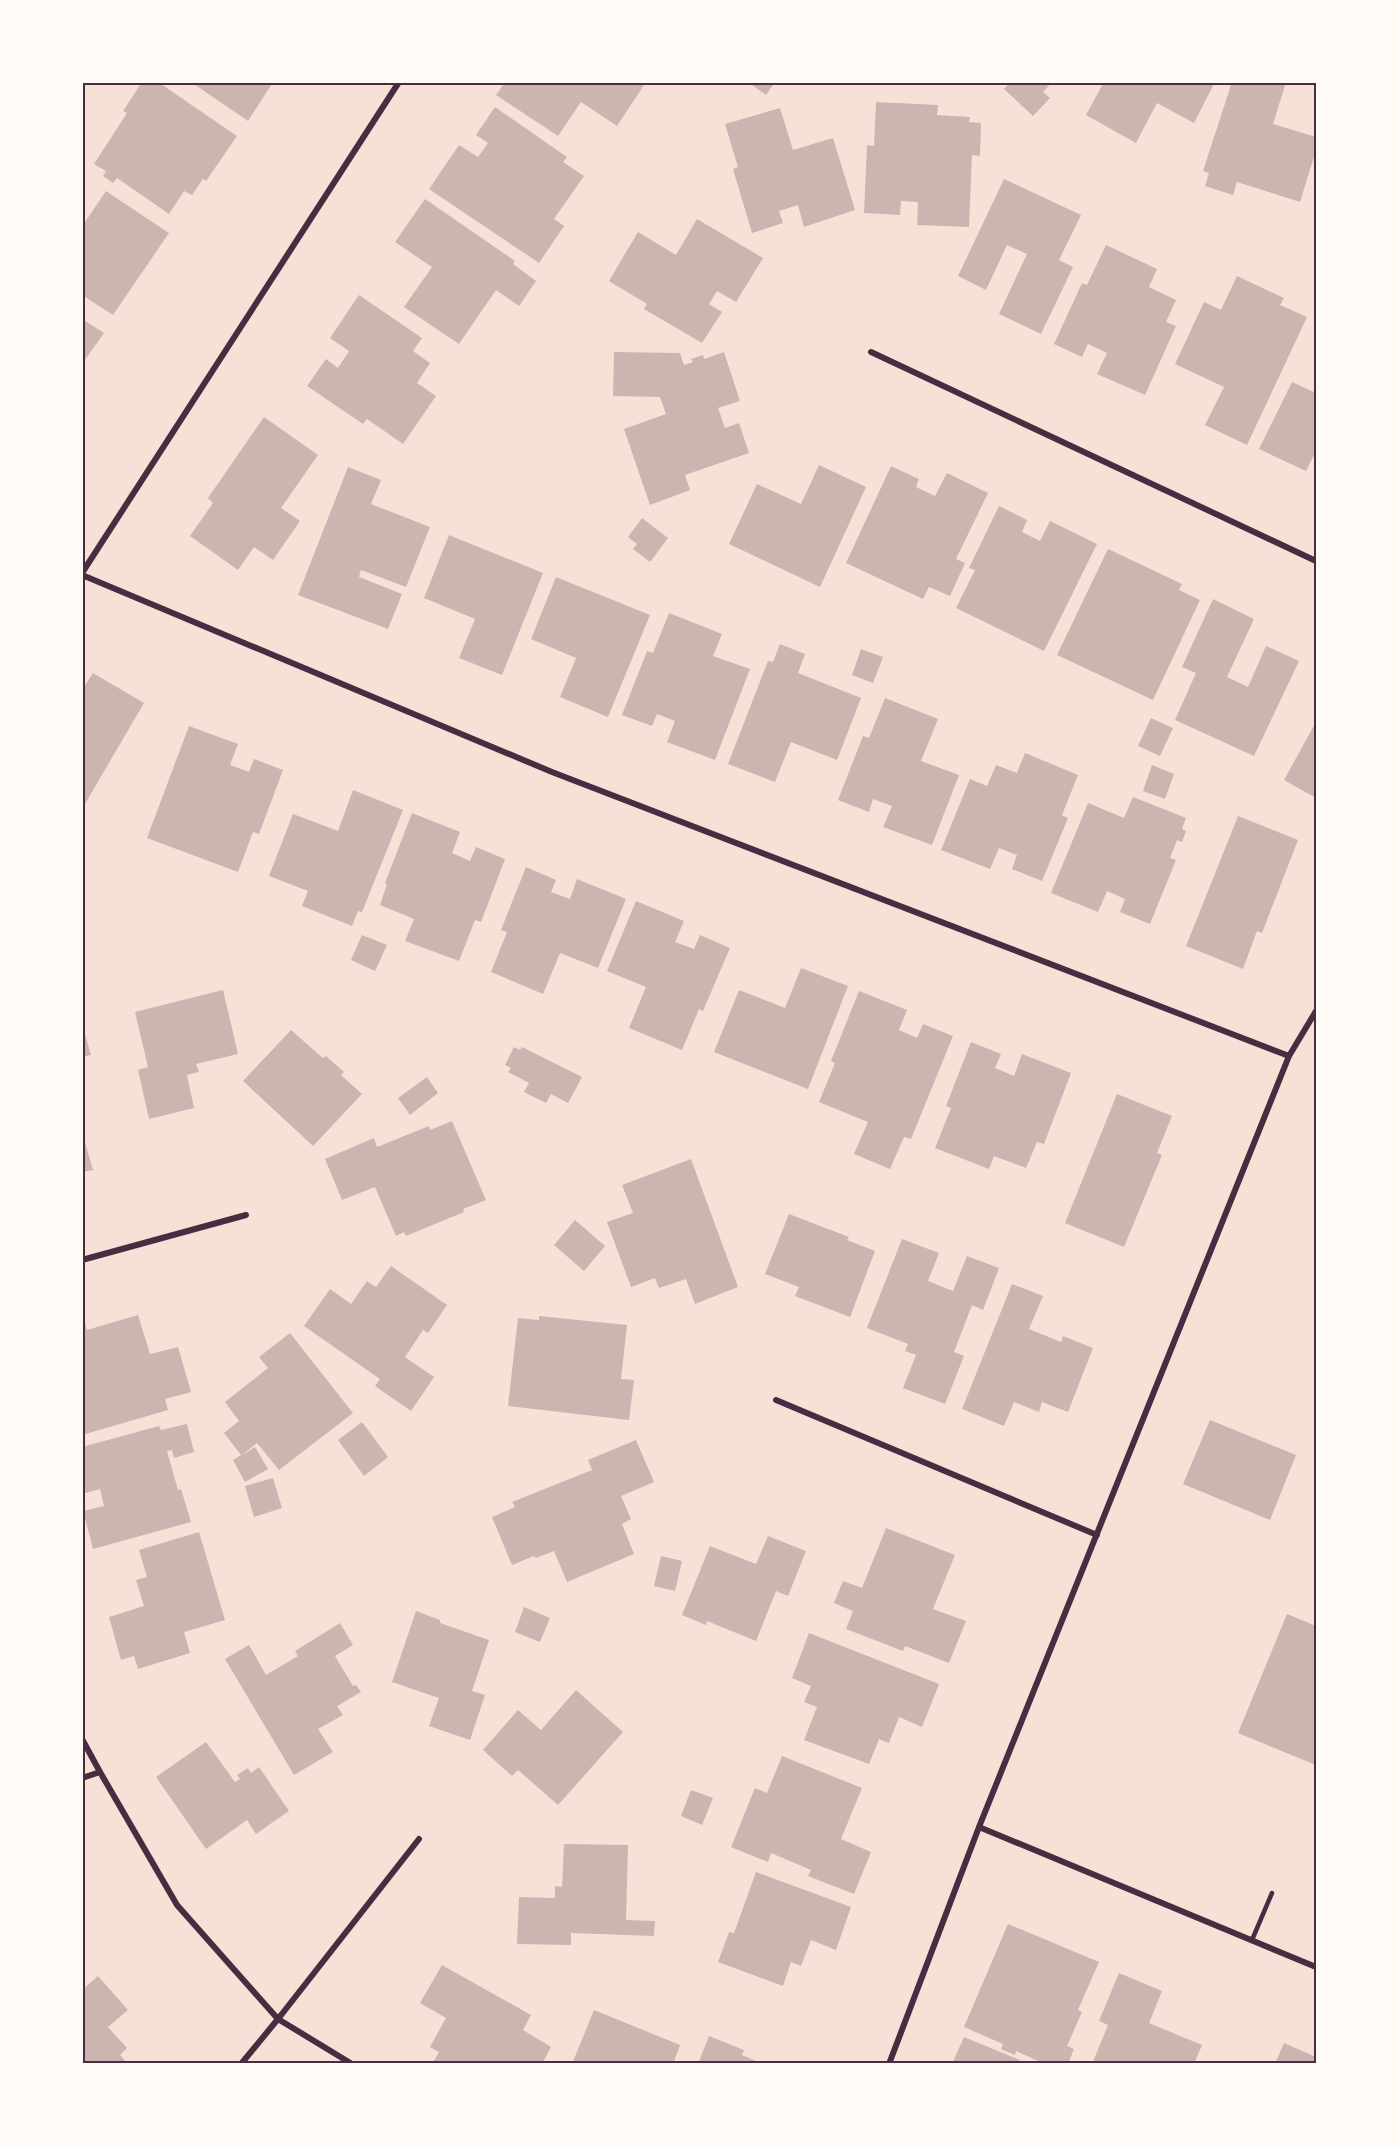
<svg xmlns="http://www.w3.org/2000/svg" width="1399" height="2146" font-family="Montserrat,sans-serif">
	<rect width="100%" height="100%" fill="#f7e1d7"/>
	<!-- building -->
	<path fill="#ccb4b1" d="M 142,82 L 158,82 L 237,136 L 206,181 L 203,179 L 192,195 L 184,191 L 169,214 L 117,178 L 113,183 L 103,176 L 106,171 L 94,164 L 127,113 L 123,111 Z
		M 191,82 L 273,82 L 248,121 Z
		M 505,82 L 646,82 L 617,126 L 581,102 L 558,136 L 496,95 Z
		M 748,82 L 775,82 L 766,95 Z
		M 1010,82 L 1052,82 L 1043,92 L 1050,98 L 1033,116 L 1004,89 Z
		M 1104,82 L 1215,82 L 1194,123 L 1157,103 L 1136,143 L 1086,115 Z
		M 1232,82 L 1286,82 L 1273,124 L 1316,137 L 1316,150 L 1300,202 L 1237,182 L 1233,195 L 1205,186 L 1209,173 L 1203,171 Z
		M 876,102 L 938,105 L 937,115 L 970,117 L 969,122 L 981,123 L 980,156 L 972,155 L 969,227 L 917,225 L 918,202 L 901,201 L 900,215 L 864,213 L 867,145 L 874,146 Z
		M 495,107 L 567,157 L 563,162 L 584,176 L 554,219 L 564,226 L 539,263 L 429,189 L 459,145 L 478,157 L 488,143 L 476,135 Z
		M 780,108 L 793,150 L 833,138 L 855,210 L 804,227 L 798,205 L 779,211 L 783,223 L 752,233 L 733,169 L 738,167 L 725,124 Z
		M 1004,179 L 1081,215 L 1059,260 L 1073,267 L 1041,334 L 999,314 L 1027,254 L 1007,245 L 986,290 L 958,276 Z
		M 106,191 L 169,233 L 113,315 L 82,295 L 82,221 L 85,222 Z
		M 425,199 L 515,261 L 513,264 L 536,281 L 519,306 L 496,290 L 459,344 L 404,307 L 432,267 L 395,242 Z
		M 697,219 L 763,258 L 736,302 L 717,291 L 709,304 L 722,312 L 702,343 L 644,309 L 647,304 L 609,281 L 638,232 L 676,255 Z
		M 1106,245 L 1157,269 L 1149,287 L 1176,300 L 1166,322 L 1176,326 L 1145,395 L 1097,374 L 1107,353 L 1088,344 L 1082,357 L 1054,344 L 1082,283 L 1087,285 Z
		M 1237,276 L 1284,298 L 1280,305 L 1307,317 L 1247,445 L 1205,425 L 1224,387 L 1175,364 L 1204,302 L 1221,310 Z
		M 359,295 L 422,338 L 413,351 L 430,363 L 417,383 L 436,396 L 403,444 L 367,419 L 363,424 L 307,386 L 326,359 L 338,368 L 349,351 L 330,338 Z
		M 82,319 L 104,333 L 82,364 Z
		M 614,352 L 680,353 L 684,365 L 693,362 L 691,359 L 703,355 L 704,359 L 724,352 L 740,401 L 718,408 L 725,428 L 739,423 L 749,453 L 685,475 L 690,490 L 650,505 L 624,429 L 666,414 L 660,397 L 613,396 Z
		M 1292,382 L 1316,393 L 1316,451 L 1306,471 L 1259,449 Z
		M 264,417 L 318,455 L 281,508 L 300,521 L 273,560 L 254,547 L 238,570 L 190,536 L 213,503 L 208,498 Z
		M 819,465 L 866,487 L 820,587 L 729,544 L 757,484 L 801,504 Z
		M 891,466 L 919,479 L 916,487 L 935,496 L 947,473 L 988,493 L 956,559 L 965,563 L 950,596 L 929,587 L 923,599 L 846,563 Z
		M 348,467 L 381,480 L 371,504 L 430,527 L 406,587 L 361,570 L 359,577 L 402,594 L 388,629 L 298,595 Z
		M 999,506 L 1027,520 L 1022,532 L 1040,541 L 1050,521 L 1097,544 L 1044,651 L 956,608 L 975,570 L 969,568 Z
		M 642,518 L 668,538 L 650,562 L 633,549 L 637,544 L 628,537 Z
		M 449,535 L 543,573 L 502,675 L 459,658 L 475,619 L 424,598 Z
		M 1108,549 L 1182,584 L 1179,590 L 1200,600 L 1153,700 L 1057,655 Z
		M 556,577 L 650,615 L 608,717 L 560,697 L 576,658 L 531,639 Z
		M 1213,599 L 1254,619 L 1227,677 L 1248,687 L 1266,646 L 1299,661 L 1254,756 L 1175,720 L 1196,673 L 1182,667 Z
		M 669,613 L 722,634 L 713,656 L 750,669 L 715,760 L 667,742 L 675,721 L 657,714 L 652,726 L 622,715 L 647,651 L 653,653 Z
		M 780,644 L 805,654 L 798,673 L 861,698 L 837,760 L 791,742 L 775,782 L 728,764 L 768,661 L 773,662 Z
		M 861,649 L 883,657 L 873,683 L 852,675 Z
		M 93,673 L 144,703 L 82,809 L 82,690 Z
		M 885,698 L 938,719 L 921,761 L 959,775 L 932,845 L 883,827 L 892,806 L 873,799 L 869,812 L 838,800 L 863,736 L 869,738 Z
		M 1151,718 L 1173,728 L 1160,756 L 1138,746 Z
		M 1316,722 L 1316,798 L 1284,780 Z
		M 189,726 L 238,744 L 230,765 L 249,772 L 254,759 L 283,770 L 259,834 L 253,832 L 238,872 L 147,838 Z
		M 1025,753 L 1078,775 L 1062,815 L 1068,818 L 1042,881 L 1012,869 L 1017,855 L 999,848 L 990,869 L 941,850 L 970,779 L 987,786 L 996,765 L 1017,773 Z
		M 1152,765 L 1174,774 L 1165,799 L 1143,791 Z
		M 353,790 L 403,810 L 362,912 L 358,911 L 352,926 L 302,906 L 308,891 L 269,876 L 293,814 L 338,831 Z
		M 1133,797 L 1186,818 L 1182,829 L 1186,831 L 1182,842 L 1177,840 L 1170,858 L 1176,860 L 1150,924 L 1120,912 L 1125,899 L 1107,891 L 1098,912 L 1051,893 L 1088,803 L 1124,818 Z
		M 412,813 L 460,832 L 452,853 L 470,861 L 476,847 L 505,859 L 481,922 L 475,920 L 459,961 L 405,941 L 414,919 L 380,905 L 387,884 L 385,883 Z
		M 1238,816 L 1298,840 L 1262,933 L 1257,931 L 1243,969 L 1186,946 Z
		M 526,867 L 556,880 L 551,892 L 570,899 L 577,879 L 626,899 L 598,968 L 560,953 L 543,994 L 491,972 L 507,932 L 501,930 Z
		M 636,901 L 684,921 L 675,942 L 694,949 L 700,935 L 730,948 L 703,1011 L 699,1009 L 682,1050 L 629,1028 L 646,987 L 607,971 Z
		M 362,935 L 387,945 L 375,971 L 351,960 Z
		M 801,968 L 848,986 L 808,1089 L 714,1052 L 739,990 L 785,1008 Z
		M 223,990 L 238,1054 L 196,1064 L 199,1072 L 187,1075 L 194,1108 L 149,1119 L 138,1070 L 148,1067 L 135,1012 Z
		M 859,991 L 907,1010 L 899,1030 L 917,1038 L 923,1024 L 953,1036 L 911,1139 L 904,1137 L 890,1169 L 854,1154 L 868,1122 L 819,1102 L 835,1063 L 831,1061 Z
		M 82,1024 L 91,1055 L 82,1057 Z
		M 291,1030 L 323,1058 L 326,1056 L 344,1072 L 341,1075 L 362,1094 L 313,1146 L 243,1081 Z
		M 971,1042 L 1001,1054 L 995,1068 L 1014,1076 L 1022,1054 L 1071,1073 L 1044,1144 L 1037,1142 L 1026,1168 L 994,1156 L 989,1169 L 935,1148 L 951,1108 L 946,1106 Z
		M 514,1047 L 520,1050 L 522,1047 L 582,1077 L 568,1103 L 551,1094 L 546,1103 L 524,1092 L 529,1083 L 508,1072 L 511,1068 L 505,1065 Z
		M 427,1077 L 438,1093 L 410,1115 L 398,1098 Z
		M 1117,1094 L 1172,1116 L 1157,1153 L 1162,1155 L 1124,1247 L 1065,1223 Z
		M 452,1121 L 486,1200 L 463,1209 L 464,1212 L 406,1236 L 404,1232 L 396,1236 L 375,1187 L 342,1200 L 325,1159 L 374,1138 L 377,1147 L 429,1126 L 430,1130 Z
		M 82,1132 L 93,1170 L 82,1172 Z
		M 691,1159 L 738,1287 L 695,1304 L 686,1279 L 659,1288 L 655,1278 L 631,1287 L 607,1222 L 633,1213 L 622,1185 Z
		M 789,1214 L 849,1237 L 847,1240 L 875,1251 L 850,1317 L 795,1296 L 799,1287 L 765,1274 Z
		M 575,1220 L 605,1246 L 584,1271 L 554,1245 Z
		M 902,1239 L 939,1253 L 928,1281 L 953,1291 L 967,1256 L 999,1268 L 983,1310 L 972,1305 L 954,1352 L 964,1356 L 945,1404 L 903,1388 L 916,1355 L 905,1351 L 908,1344 L 867,1328 Z
		M 391,1266 L 447,1305 L 428,1333 L 423,1330 L 405,1357 L 434,1377 L 411,1411 L 375,1386 L 380,1379 L 304,1326 L 330,1289 L 351,1304 L 367,1281 L 376,1287 Z
		M 1012,1284 L 1043,1296 L 1029,1329 L 1061,1342 L 1063,1336 L 1093,1348 L 1068,1412 L 1042,1402 L 1039,1412 L 1014,1402 L 1004,1426 L 962,1409 Z
		M 138,1315 L 150,1354 L 178,1347 L 191,1392 L 165,1399 L 168,1410 L 82,1435 L 82,1324 L 85,1323 L 87,1330 Z
		M 539,1316 L 627,1325 L 621,1379 L 634,1380 L 629,1420 L 508,1406 L 518,1318 L 539,1320 Z
		M 290,1333 L 353,1413 L 279,1470 L 257,1443 L 242,1455 L 255,1447 L 268,1469 L 245,1482 L 233,1460 L 241,1455 L 224,1433 L 239,1421 L 225,1402 L 268,1368 L 259,1357 Z
		M 1210,1420 L 1296,1455 L 1270,1520 L 1183,1484 Z
		M 362,1422 L 388,1457 L 364,1476 L 338,1440 Z
		M 187,1424 L 194,1452 L 174,1458 L 172,1450 L 167,1451 L 178,1490 L 181,1489 L 191,1522 L 93,1549 L 83,1511 L 104,1506 L 100,1489 L 82,1494 L 82,1447 L 159,1426 L 161,1430 Z
		M 636,1440 L 654,1482 L 621,1496 L 631,1519 L 622,1524 L 634,1554 L 567,1582 L 554,1551 L 536,1558 L 534,1556 L 512,1565 L 492,1517 L 515,1507 L 512,1502 L 592,1470 L 588,1460 Z
		M 273,1478 L 282,1508 L 254,1517 L 245,1486 Z
		M 886,1528 L 955,1555 L 933,1609 L 966,1621 L 949,1663 L 905,1646 L 903,1651 L 846,1629 L 853,1611 L 834,1603 L 843,1581 L 862,1588 Z
		M 199,1532 L 225,1620 L 184,1632 L 190,1653 L 138,1669 L 134,1656 L 121,1660 L 109,1617 L 144,1606 L 136,1580 L 147,1577 L 139,1550 Z
		M 768,1536 L 806,1551 L 788,1596 L 776,1591 L 756,1641 L 707,1621 L 706,1625 L 682,1615 L 710,1546 L 756,1564 Z
		M 661,1556 L 682,1561 L 675,1591 L 654,1586 Z
		M 524,1607 L 550,1618 L 540,1642 L 515,1632 Z
		M 416,1611 L 440,1620 L 440,1623 L 489,1640 L 472,1691 L 485,1695 L 470,1740 L 429,1726 L 439,1698 L 392,1682 Z
		M 1287,1614 L 1316,1626 L 1316,1765 L 1238,1733 Z
		M 340,1623 L 353,1645 L 335,1656 L 353,1686 L 356,1685 L 361,1692 L 337,1706 L 343,1715 L 318,1729 L 333,1752 L 294,1775 L 225,1659 L 249,1645 L 266,1675 L 298,1656 L 295,1651 Z
		M 809,1633 L 939,1684 L 922,1727 L 899,1717 L 889,1743 L 879,1739 L 869,1764 L 804,1740 L 817,1707 L 804,1702 L 811,1686 L 792,1678 Z
		M 576,1690 L 623,1732 L 558,1805 L 518,1770 L 512,1776 L 483,1750 L 518,1710 L 541,1730 Z
		M 206,1742 L 235,1782 L 240,1779 L 237,1775 L 248,1768 L 251,1773 L 259,1767 L 289,1811 L 256,1834 L 247,1820 L 206,1849 L 156,1777 Z
		M 782,1756 L 862,1788 L 841,1839 L 871,1852 L 854,1894 L 808,1876 L 811,1870 L 771,1853 L 768,1862 L 731,1847 L 755,1788 L 767,1793 Z
		M 691,1790 L 713,1798 L 702,1825 L 681,1816 Z
		M 564,1844 L 628,1845 L 626,1920 L 655,1921 L 654,1936 L 571,1933 L 571,1945 L 517,1944 L 519,1897 L 555,1898 L 555,1886 L 562,1887 Z
		M 756,1872 L 851,1907 L 836,1950 L 811,1940 L 801,1966 L 791,1962 L 783,1986 L 718,1962 L 729,1932 L 734,1933 Z
		M 1008,1924 L 1099,1962 L 1078,2010 L 1082,2012 L 1067,2046 L 1074,2049 L 1068,2064 L 1045,2064 L 1016,2051 L 1015,2055 L 1001,2049 L 1003,2044 L 964,2027 Z
		M 442,1965 L 531,2015 L 523,2030 L 551,2047 L 542,2064 L 432,2064 L 439,2052 L 430,2047 L 446,2018 L 420,2003 Z
		M 1119,1973 L 1162,1991 L 1149,2023 L 1202,2045 L 1194,2064 L 1092,2064 L 1108,2025 L 1099,2021 Z
		M 98,1976 L 128,2010 L 108,2027 L 127,2048 L 120,2055 L 128,2064 L 82,2064 L 82,1990 Z
		M 594,2010 L 680,2045 L 673,2064 L 572,2064 Z
		M 709,2036 L 744,2050 L 742,2055 L 763,2064 L 698,2064 Z
		M 964,2037 L 1020,2060 L 1019,2064 L 952,2064 Z
		M 1284,2043 L 1316,2057 L 1316,2064 L 1275,2064 Z"/>
	<g fill="none" stroke-linecap="round" stroke-linejoin="round">
		<!-- service -->
		<path stroke="#4a2c40" stroke-width="4.5" d="M 1252,1940 L 1272,1893"/>
		<!-- minor -->
		<path stroke="#4a2c40" stroke-width="6" d="M 871,352 L 1316,561
			M 82,573 L 399,82
			M 82,575 L 552,772 L 1289,1056
			M 82,1260 L 246,1215
			M 776,1400 L 1097,1535
			M 82,1739 L 100,1772 L 177,1905 L 278,2019 L 352,2064
			M 82,1778 L 100,1772
			M 979,1827 L 1316,1967
			M 241,2064 L 278,2019 L 419,1839
			M 889,2064 L 979,1827 L 1289,1056 L 1316,1011"/>
	</g>
	<!-- border -->
	<rect width="1399" height="2146" fill="none" stroke="#fffaf5" stroke-width="168"/>
	<rect x="84" y="84" width="1231" height="1978" fill="none" stroke="#4a2c40" stroke-width="2"/>
</svg>
